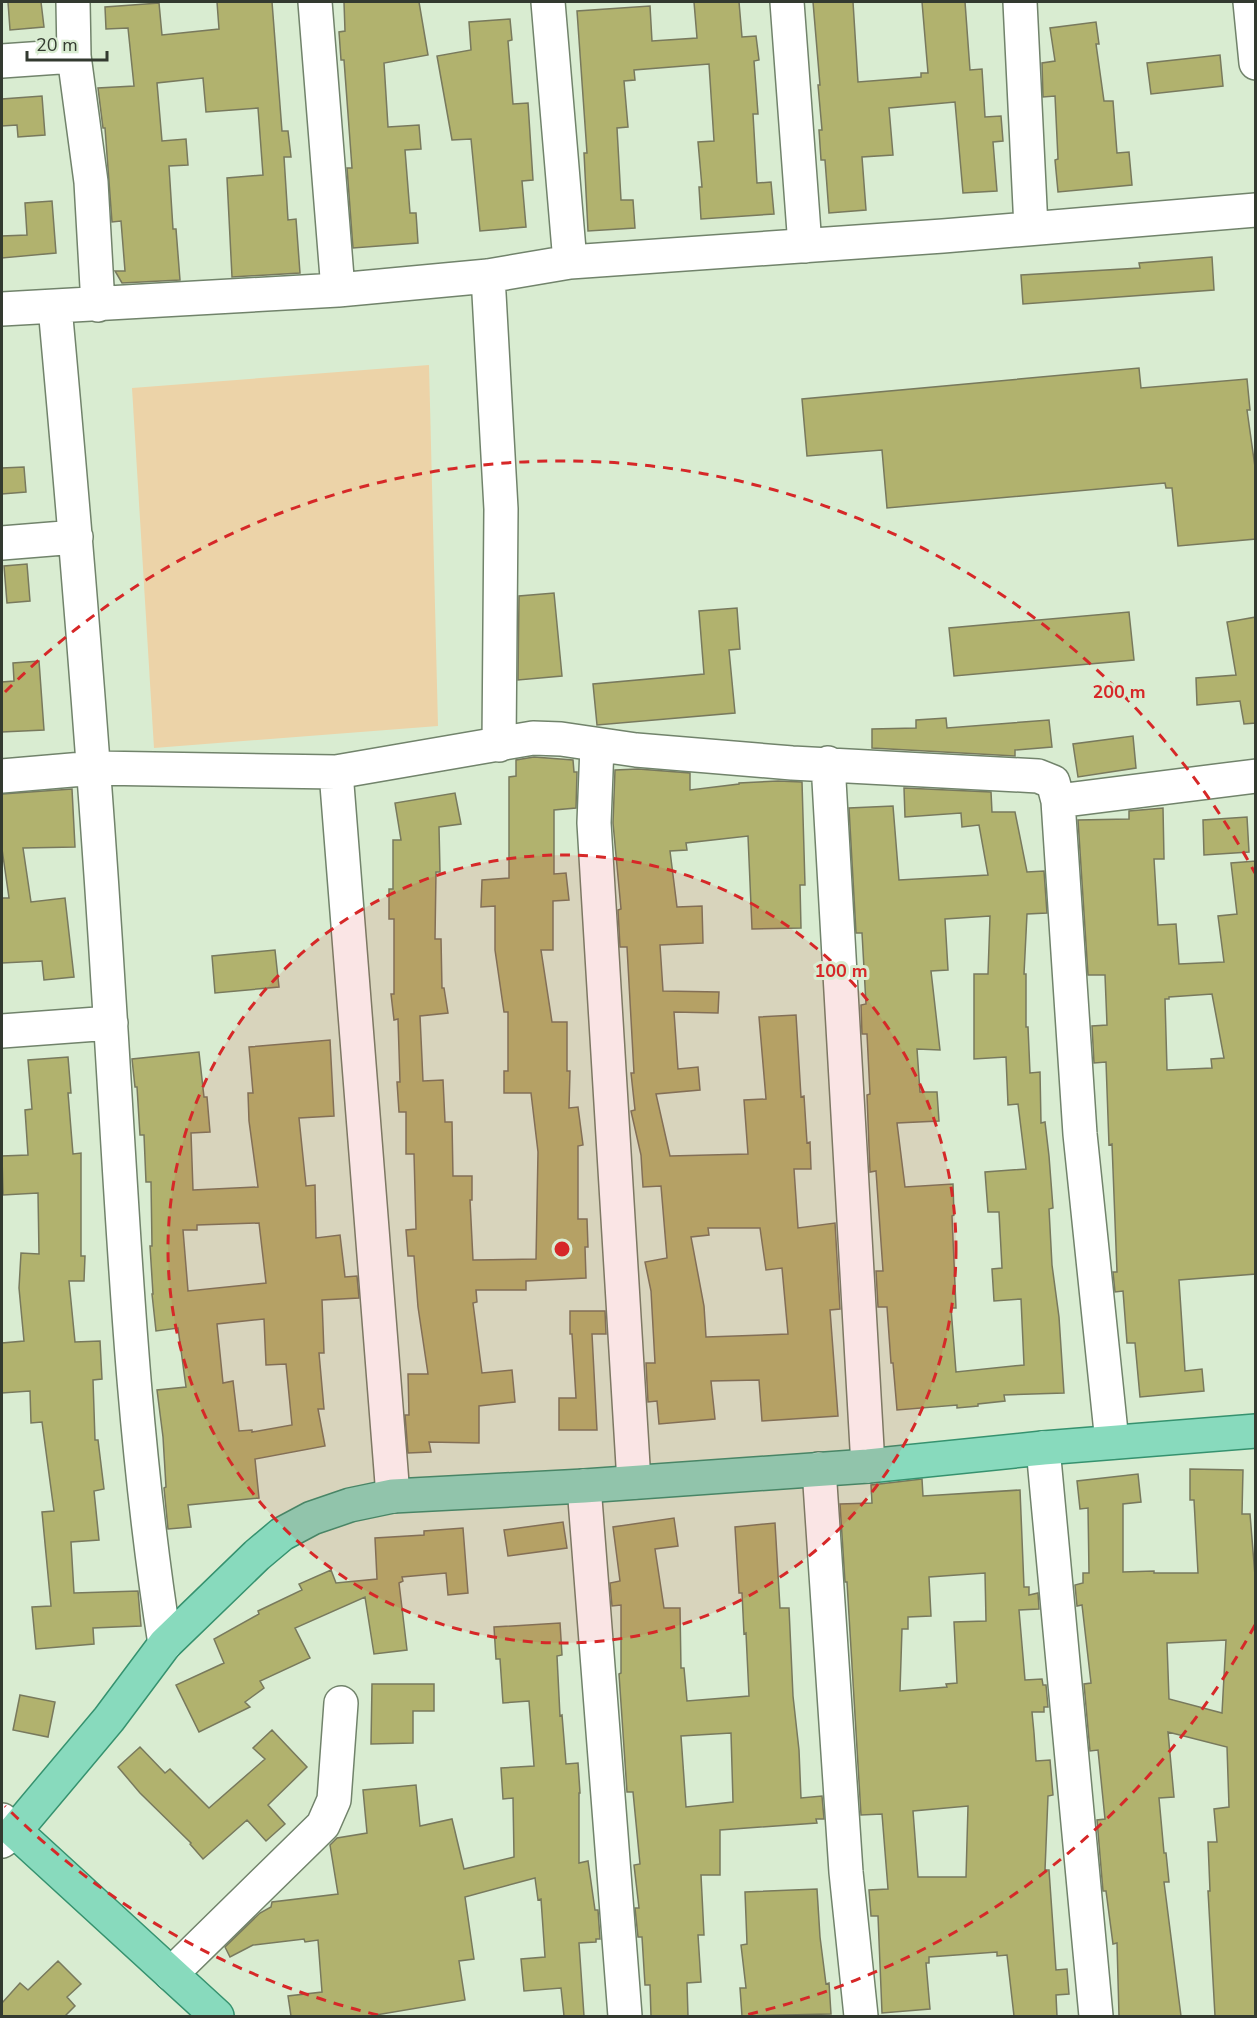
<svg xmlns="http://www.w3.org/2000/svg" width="1257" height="2018" font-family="'Nunito Sans',sans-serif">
	<rect width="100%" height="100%" fill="#d9ecd1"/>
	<!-- green -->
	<path fill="#ecd3a8" d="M 429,365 L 438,726 L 154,748 L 132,388 Z"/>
	<!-- building -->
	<path fill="#b1b26e" stroke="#78795d" stroke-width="1.5" fill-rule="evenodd" d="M 8,2 L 41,2 L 44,27 L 10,30 Z
		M 217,2 L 272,2 L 282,131 L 288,131 L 291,157 L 284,157 L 288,220 L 296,219 L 300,273 L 232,277 L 227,178 L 263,175 L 258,108 L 206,112 L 203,78 L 157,83 L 162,141 L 186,139 L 188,165 L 169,166 L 173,229 L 176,229 L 180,280 L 122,283 L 115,271 L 125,271 L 121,221 L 112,222 L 105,128 L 103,128 L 98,88 L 134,86 L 128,28 L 106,29 L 105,7 L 159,3 L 162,35 L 219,29 Z
		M 344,2 L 419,2 L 428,55 L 384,63 L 388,127 L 419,125 L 421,149 L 405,150 L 410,213 L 416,213 L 418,243 L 353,248 L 347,168 L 352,168 L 344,60 L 341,60 L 339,32 L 345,31 Z
		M 694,2 L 739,2 L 742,37 L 756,36 L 759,60 L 754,61 L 758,114 L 753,114 L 757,183 L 771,182 L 774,214 L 701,219 L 699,187 L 702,187 L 698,142 L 714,141 L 709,64 L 634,70 L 635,80 L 624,81 L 628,127 L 617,128 L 621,200 L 633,200 L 635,228 L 588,231 L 584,153 L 587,153 L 577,11 L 650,6 L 652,41 L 697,38 Z
		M 813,2 L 853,2 L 858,82 L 921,77 L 921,73 L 928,73 L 922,2 L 965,2 L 970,70 L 982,69 L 985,117 L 1001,116 L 1003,141 L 993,142 L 997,191 L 963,193 L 955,102 L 889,108 L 893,155 L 862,157 L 866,210 L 829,213 L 825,160 L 821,160 L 819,130 L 822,130 L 818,85 L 820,85 Z
		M 510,19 L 512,40 L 508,41 L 513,104 L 528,103 L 533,180 L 522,181 L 526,227 L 480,231 L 471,139 L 452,140 L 437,56 L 471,50 L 469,22 Z
		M 1096,22 L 1099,44 L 1096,44 L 1104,101 L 1113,101 L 1117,153 L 1129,152 L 1132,185 L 1058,192 L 1055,160 L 1058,159 L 1055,96 L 1043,97 L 1042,63 L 1055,61 L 1050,28 Z
		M 1220,55 L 1223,86 L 1151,94 L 1147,63 Z
		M 42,96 L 45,135 L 18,137 L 17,125 L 2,126 L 2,99 Z
		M 52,201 L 56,253 L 2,258 L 2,236 L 27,235 L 25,203 Z
		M 1212,257 L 1214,290 L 1023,304 L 1021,275 L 1140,268 L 1139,263 Z
		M 1139,368 L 1141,388 L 1247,379 L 1250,410 L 1247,410 L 1256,474 L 1256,539 L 1178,546 L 1172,488 L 1166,488 L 1165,483 L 887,508 L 882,450 L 807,456 L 802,399 Z
		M 24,467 L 26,492 L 2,494 L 2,468 Z
		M 27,564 L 30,601 L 7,603 L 4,566 Z
		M 554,593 L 562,676 L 518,680 L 519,596 Z
		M 737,608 L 740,649 L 729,650 L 735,713 L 597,725 L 593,684 L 704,674 L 699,611 Z
		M 1129,612 L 1134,660 L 954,676 L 949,628 Z
		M 1256,617 L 1256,723 L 1244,724 L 1240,701 L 1197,705 L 1196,678 L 1236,675 L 1227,622 Z
		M 39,661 L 44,730 L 2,732 L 2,682 L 14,681 L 13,663 Z
		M 946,718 L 947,728 L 1049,720 L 1052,747 L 1015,750 L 1015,756 L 872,748 L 872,729 L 916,728 L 916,720 Z
		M 1133,736 L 1136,768 L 1078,777 L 1073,744 Z
		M 534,757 L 573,760 L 574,772 L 577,772 L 576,808 L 554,810 L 554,874 L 566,873 L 569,900 L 553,901 L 553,950 L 541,950 L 552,1022 L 567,1022 L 567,1071 L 570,1071 L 569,1108 L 578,1107 L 583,1145 L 578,1146 L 578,1219 L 587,1219 L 588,1247 L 585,1247 L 586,1278 L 526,1281 L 526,1290 L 476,1290 L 477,1302 L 473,1303 L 482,1373 L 512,1370 L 515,1402 L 479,1406 L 479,1443 L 429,1442 L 431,1452 L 408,1453 L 405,1415 L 409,1415 L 408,1374 L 428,1374 L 418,1307 L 414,1256 L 408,1256 L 406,1230 L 416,1229 L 414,1154 L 406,1154 L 406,1112 L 399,1112 L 397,1082 L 400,1082 L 398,1019 L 394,1020 L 391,994 L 394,994 L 394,919 L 389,919 L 389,889 L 393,889 L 393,840 L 401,840 L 395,803 L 455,793 L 461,824 L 439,827 L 440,872 L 436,872 L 435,939 L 441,939 L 442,988 L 444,988 L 448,1013 L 420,1016 L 423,1081 L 443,1080 L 445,1122 L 452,1122 L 453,1176 L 472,1176 L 472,1200 L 470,1200 L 473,1260 L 536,1259 L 538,1152 L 531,1093 L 504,1093 L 504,1071 L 508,1071 L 508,1012 L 504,1012 L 495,950 L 495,906 L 481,907 L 482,880 L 509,878 L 509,777 L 516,776 L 516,760 Z
		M 638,769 L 690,773 L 690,790 L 739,784 L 739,783 L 778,781 L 802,782 L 805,885 L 800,885 L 801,928 L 752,929 L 748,836 L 686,843 L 687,850 L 670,851 L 677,907 L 702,906 L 703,943 L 660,945 L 663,991 L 719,992 L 718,1013 L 674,1012 L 678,1069 L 698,1067 L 700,1090 L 656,1094 L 670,1156 L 748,1154 L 744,1100 L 766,1099 L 759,1017 L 796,1015 L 801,1097 L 804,1096 L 807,1143 L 810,1142 L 811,1169 L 794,1169 L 798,1228 L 835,1223 L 840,1309 L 830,1310 L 838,1416 L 762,1421 L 759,1380 L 711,1381 L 715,1419 L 659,1424 L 657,1401 L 648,1402 L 646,1363 L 655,1363 L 651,1291 L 645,1262 L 667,1258 L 661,1186 L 643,1187 L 641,1155 L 631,1111 L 635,1110 L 631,1073 L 634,1073 L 627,947 L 620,947 L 618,910 L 621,909 L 613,823 L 615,770 ZM 708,1228 L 760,1228 L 766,1270 L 782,1268 L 788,1334 L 706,1337 L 704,1306 L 691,1237 L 709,1235 Z
		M 904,788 L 991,792 L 992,812 L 1015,812 L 1027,872 L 1044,871 L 1047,913 L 1027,914 L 1024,974 L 1026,974 L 1026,1027 L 1028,1027 L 1030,1073 L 1040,1072 L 1041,1123 L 1045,1122 L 1049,1156 L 1053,1208 L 1049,1209 L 1052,1265 L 1059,1317 L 1064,1393 L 1004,1395 L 1005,1401 L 978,1404 L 978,1406 L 957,1408 L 957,1405 L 897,1410 L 893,1363 L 891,1363 L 887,1307 L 878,1307 L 876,1271 L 883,1271 L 876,1171 L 870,1172 L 867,1095 L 870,1094 L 867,1034 L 862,1034 L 861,1005 L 866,1004 L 862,933 L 856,933 L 849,808 L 893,806 L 899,880 L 988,875 L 979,825 L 962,827 L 961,813 L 905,817 ZM 990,916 L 988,974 L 974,974 L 974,1059 L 1006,1057 L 1008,1105 L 1018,1104 L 1026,1169 L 985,1172 L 988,1212 L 999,1212 L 1002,1268 L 992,1269 L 994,1301 L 1021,1299 L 1024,1365 L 956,1372 L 951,1308 L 956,1308 L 952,1216 L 954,1215 L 953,1184 L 905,1187 L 897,1123 L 939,1121 L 937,1092 L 920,1092 L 917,1049 L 940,1050 L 931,971 L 948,970 L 945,919 Z
		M 72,789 L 75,847 L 23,848 L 31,902 L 65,898 L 74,977 L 44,980 L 42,961 L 2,963 L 2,898 L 9,898 L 2,849 L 2,794 Z
		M 1163,808 L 1164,859 L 1154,859 L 1158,925 L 1176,924 L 1179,964 L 1224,962 L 1218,916 L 1237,914 L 1231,863 L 1256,861 L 1256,1274 L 1179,1280 L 1185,1371 L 1202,1369 L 1204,1391 L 1140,1397 L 1135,1343 L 1127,1343 L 1123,1291 L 1115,1292 L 1113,1272 L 1117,1272 L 1112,1144 L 1109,1145 L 1106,1062 L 1094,1063 L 1092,1026 L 1107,1025 L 1105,975 L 1088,975 L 1078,820 L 1129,819 L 1129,811 ZM 1212,994 L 1224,1058 L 1211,1059 L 1212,1068 L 1167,1070 L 1165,999 L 1169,999 L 1169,997 Z
		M 1247,817 L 1249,852 L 1204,855 L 1203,820 Z
		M 275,950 L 279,987 L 215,993 L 212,956 Z
		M 330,1040 L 334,1116 L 299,1118 L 306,1186 L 315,1185 L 316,1238 L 340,1235 L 345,1277 L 357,1276 L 359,1298 L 322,1300 L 324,1353 L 319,1353 L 324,1409 L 318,1409 L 325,1446 L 255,1459 L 259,1498 L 188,1505 L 191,1527 L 168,1529 L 164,1488 L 166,1487 L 163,1437 L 157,1390 L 186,1387 L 178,1328 L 156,1331 L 152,1294 L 153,1294 L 150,1246 L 152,1246 L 151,1182 L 146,1182 L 144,1135 L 140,1135 L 137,1087 L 135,1087 L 132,1059 L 199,1052 L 204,1097 L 207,1097 L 210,1132 L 191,1133 L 193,1190 L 258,1187 L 249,1121 L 248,1093 L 253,1093 L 249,1047 ZM 259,1223 L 266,1283 L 188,1291 L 183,1230 L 197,1230 L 197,1225 ZM 264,1319 L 266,1365 L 286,1364 L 292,1425 L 252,1432 L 252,1430 L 239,1431 L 233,1381 L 223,1383 L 217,1324 Z
		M 68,1057 L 71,1093 L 68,1093 L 73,1154 L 81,1153 L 81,1256 L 85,1256 L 84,1281 L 69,1281 L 75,1342 L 100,1341 L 102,1379 L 93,1380 L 95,1440 L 98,1440 L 104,1489 L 94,1491 L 99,1540 L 71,1542 L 74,1593 L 138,1591 L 141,1626 L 93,1628 L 94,1644 L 36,1649 L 32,1607 L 51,1606 L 42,1512 L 54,1511 L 42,1422 L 31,1423 L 30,1391 L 2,1393 L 2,1343 L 24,1341 L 19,1288 L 21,1253 L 39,1254 L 38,1193 L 3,1195 L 2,1156 L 28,1155 L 25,1110 L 32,1109 L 28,1060 Z
		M 570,1311 L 605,1311 L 606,1334 L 592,1334 L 597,1430 L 559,1430 L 559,1398 L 576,1398 L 572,1334 L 570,1334 Z
		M 1190,1469 L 1243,1470 L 1242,1514 L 1250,1514 L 1256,1588 L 1256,2016 L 1215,2016 L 1208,1891 L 1210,1891 L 1208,1842 L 1217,1842 L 1214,1809 L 1229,1807 L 1227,1747 L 1168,1732 L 1174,1797 L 1159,1798 L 1164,1853 L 1166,1853 L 1169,1882 L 1164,1882 L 1181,2016 L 1119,2016 L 1117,1943 L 1113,1944 L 1106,1891 L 1103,1891 L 1097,1820 L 1105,1819 L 1098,1750 L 1090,1751 L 1084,1684 L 1091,1683 L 1082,1605 L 1077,1606 L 1075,1585 L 1083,1583 L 1083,1573 L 1089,1573 L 1088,1508 L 1080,1509 L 1077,1481 L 1138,1474 L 1141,1502 L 1123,1504 L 1123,1572 L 1154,1571 L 1154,1573 L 1198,1573 L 1194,1500 L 1190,1500 ZM 1226,1640 L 1222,1713 L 1169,1699 L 1167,1643 Z
		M 922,1479 L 923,1496 L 1020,1490 L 1024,1587 L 1029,1587 L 1029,1595 L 1038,1593 L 1039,1609 L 1019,1610 L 1025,1680 L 1042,1679 L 1043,1685 L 1046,1685 L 1048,1707 L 1044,1707 L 1044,1712 L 1032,1712 L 1034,1733 L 1036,1761 L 1050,1760 L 1053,1795 L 1048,1796 L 1045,1870 L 1049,1870 L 1056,1970 L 1067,1969 L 1069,1994 L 1056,1995 L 1057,2016 L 1014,2016 L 1007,1955 L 997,1956 L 997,1952 L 929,1957 L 929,1963 L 926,1963 L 930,2009 L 882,2013 L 878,1916 L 871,1916 L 869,1890 L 888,1889 L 882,1814 L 861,1815 L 847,1582 L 845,1582 L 840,1504 L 872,1503 L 871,1485 ZM 985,1573 L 986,1621 L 954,1622 L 957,1683 L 946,1684 L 947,1687 L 900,1691 L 902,1629 L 908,1629 L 908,1617 L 931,1616 L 929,1577 ZM 968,1806 L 966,1877 L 918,1877 L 913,1811 Z
		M 674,1518 L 678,1546 L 655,1549 L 664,1608 L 680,1608 L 681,1668 L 684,1668 L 687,1701 L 749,1696 L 746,1633 L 744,1634 L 742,1593 L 739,1593 L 735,1527 L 775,1523 L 780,1608 L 789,1608 L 793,1696 L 799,1750 L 801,1798 L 822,1796 L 824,1819 L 816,1819 L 817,1823 L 720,1830 L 720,1875 L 701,1875 L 704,1935 L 698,1935 L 701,1982 L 687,1983 L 688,2016 L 651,2016 L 650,1985 L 645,1985 L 642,1937 L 638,1937 L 635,1908 L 639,1908 L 634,1865 L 640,1864 L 633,1792 L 627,1792 L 619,1674 L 621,1673 L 621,1605 L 612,1606 L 610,1583 L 620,1581 L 613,1527 ZM 731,1733 L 733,1802 L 686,1807 L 681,1736 Z
		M 563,1522 L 567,1548 L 508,1556 L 504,1530 Z
		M 463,1528 L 468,1593 L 448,1595 L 446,1573 L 402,1577 L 403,1581 L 399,1583 L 407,1650 L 374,1654 L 365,1597 L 295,1628 L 310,1658 L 260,1681 L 264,1688 L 245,1702 L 250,1707 L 199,1732 L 176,1685 L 224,1663 L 214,1639 L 259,1614 L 258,1611 L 302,1590 L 299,1584 L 331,1570 L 336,1583 L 377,1579 L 375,1538 L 424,1535 L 424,1531 Z
		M 560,1623 L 562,1655 L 557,1656 L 560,1716 L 562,1715 L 566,1764 L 578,1763 L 580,1793 L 579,1793 L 579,1863 L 588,1861 L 595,1910 L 598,1910 L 600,1939 L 596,1939 L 596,1942 L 579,1943 L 584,2016 L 564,2016 L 561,1988 L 524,1991 L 521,1959 L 545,1957 L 541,1899 L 538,1900 L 535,1878 L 465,1897 L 474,1959 L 459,1961 L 465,2000 L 370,2016 L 291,2016 L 288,1996 L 322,1992 L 318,1940 L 305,1942 L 304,1939 L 253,1945 L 230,1957 L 225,1947 L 260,1913 L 271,1907 L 272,1902 L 338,1894 L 330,1845 L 337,1838 L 367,1833 L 363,1790 L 416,1785 L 420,1826 L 452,1819 L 464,1869 L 514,1857 L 513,1798 L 503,1799 L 501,1768 L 534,1766 L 529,1701 L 503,1703 L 500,1659 L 496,1659 L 494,1627 Z
		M 372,1684 L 434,1684 L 434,1711 L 413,1711 L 413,1743 L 371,1744 Z
		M 20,1695 L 55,1702 L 48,1737 L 13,1730 Z
		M 272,1730 L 307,1767 L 268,1805 L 285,1824 L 266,1841 L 247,1820 L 203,1859 L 190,1844 L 191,1843 L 140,1793 L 118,1767 L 140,1747 L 165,1773 L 170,1769 L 209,1808 L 265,1759 L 253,1748 Z
		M 817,1889 L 820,1937 L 826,1984 L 829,1983 L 831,2014 L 742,2016 L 740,1988 L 746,1988 L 741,1945 L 747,1944 L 745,1892 Z
		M 58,1961 L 81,1984 L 67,1997 L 75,2006 L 65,2016 L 2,2016 L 2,2003 L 20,1983 L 28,1990 Z"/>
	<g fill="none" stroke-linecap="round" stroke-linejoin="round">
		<defs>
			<path id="minor" d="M 73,2 L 74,56 L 91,182 L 98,305
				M 315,2 L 338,290
				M 548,2 L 570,262
				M 787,2 L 805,246
				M 1020,2 L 1031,228
				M 1250,2 L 1256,63
				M 2,61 L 74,56
				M 488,276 L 501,509 L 499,745
				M 55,307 C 76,537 95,768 109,999 C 123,1214 131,1431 165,1644
				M 2,309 L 338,290 L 488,276 L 570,262 L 943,236 L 1256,210
				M 2,543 L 76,537
				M 597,746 L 594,823 L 634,1482
				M 828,763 L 868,1466
				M 336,772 L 393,1496
				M 2,776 L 95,768 L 336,772 L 533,738 L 561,739 L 636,750 L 792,763 L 1038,776 L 1053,782 L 1058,801 L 1080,1134 L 1112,1442
				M 1058,801 L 1256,776
				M 2,1031 L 111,1023
				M 1043,1448 L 1096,2016
				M 819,1469 L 846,1872 L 861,2016
				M 584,1486 L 625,2016
				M 2,1820 L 15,1831 L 2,1841
				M 171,1974 L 323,1825 L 334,1800 L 341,1703"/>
			<path id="major" d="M 217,2016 L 15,1831 L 109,1719 L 165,1644 L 257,1555 L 282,1534 L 312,1518 L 350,1505 L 393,1496 L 584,1486 L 868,1466 L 1043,1448 L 1256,1431"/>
		</defs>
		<!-- minor casing -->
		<use href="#minor" stroke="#71836b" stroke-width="36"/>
		<!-- major casing -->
		<use href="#major" stroke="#36926f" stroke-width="36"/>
		<!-- minor -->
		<use href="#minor" stroke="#fff" stroke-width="33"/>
		<!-- major -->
		<use href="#major" stroke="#88dabd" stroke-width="33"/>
	</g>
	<!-- distance rings -->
	<circle cx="562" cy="1249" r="394" fill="#d62828" fill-opacity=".12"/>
	<g fill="none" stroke="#d62828" stroke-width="3" stroke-dasharray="10 8">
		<circle cx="562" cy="1249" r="394"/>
		<path d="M1255 1625A788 788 0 0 1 746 2015M378 2015A788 788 0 0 1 5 1806M5 692A788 788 0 0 1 1255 873"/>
	</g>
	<circle cx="562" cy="1249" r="9" fill="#d62828" stroke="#d9ecd1" stroke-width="3"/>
	<g font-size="18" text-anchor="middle" font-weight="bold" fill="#d62828" stroke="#d9ecd1" stroke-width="6" stroke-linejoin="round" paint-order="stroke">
		<text x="1119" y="698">200 m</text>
		<text x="841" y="977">100 m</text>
	</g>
	<!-- border -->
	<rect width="1257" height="2018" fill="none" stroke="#333a30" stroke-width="6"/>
	<!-- scale -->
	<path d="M27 51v9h80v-9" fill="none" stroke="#333a30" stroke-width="3"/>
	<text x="36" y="51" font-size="18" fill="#333a30" stroke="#d9ecd1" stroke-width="4.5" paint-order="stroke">20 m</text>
</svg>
